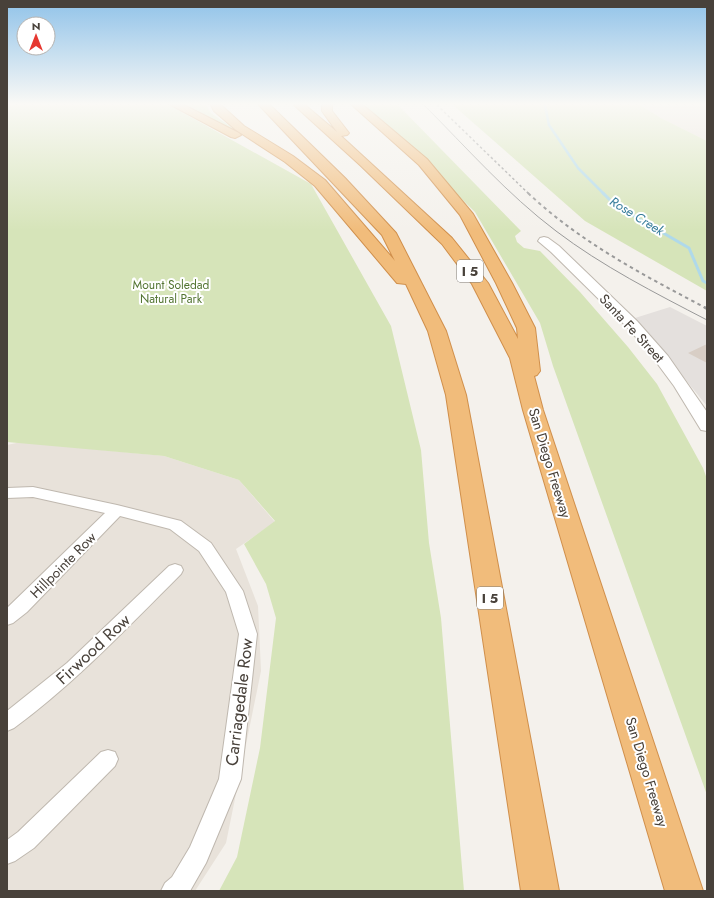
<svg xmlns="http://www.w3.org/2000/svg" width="714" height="898" font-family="Jost,sans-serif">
	<rect width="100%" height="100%" fill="#f4f1ec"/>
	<!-- residential -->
	<path fill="#e8e2da" d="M 640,105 L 707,105 L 707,141 L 661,118 Z
		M 21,442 L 164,456 L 239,480 L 275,522 L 236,549 L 258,606 L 261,671 L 226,843 L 195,891 L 7,891 L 7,445 Z"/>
	<!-- industrial -->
	<path fill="#e4e0dd" d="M 670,307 L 707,326 L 707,406 L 635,318 Z"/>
	<!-- green -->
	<path fill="#d6e4b9" d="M 7,105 L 169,105 L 311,184 L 391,326 L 421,450 L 429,543 L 441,618 L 464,891 L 219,891 L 237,857 L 260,748 L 276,618 L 266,584 L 244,544 L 275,521 L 239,480 L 164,456 L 7,442 Z
		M 187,105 L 206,105 L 211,113 L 241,134 Z
		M 365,105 L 398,105 L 521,231 L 515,236 L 517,242 L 524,248 L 540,251 L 580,292 L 628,347 L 657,384 L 703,468 L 707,479 L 707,795 L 553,366 L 540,323 L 475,212 Z
		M 453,105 L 640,105 L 661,118 L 707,141 L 707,291 L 585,221 Z"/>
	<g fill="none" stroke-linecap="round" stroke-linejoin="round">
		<!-- stream-far1 -->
		<path stroke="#afd9ea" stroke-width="2.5" d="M 545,105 L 549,125 L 578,168 L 604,194"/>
		<!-- stream -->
		<path stroke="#afd9ea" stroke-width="3" d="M 603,193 L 615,205 L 689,248 L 703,281 L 707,283"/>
	</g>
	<!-- building -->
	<path fill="#d8cec5" d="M 707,344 L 707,363 L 688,353 Z"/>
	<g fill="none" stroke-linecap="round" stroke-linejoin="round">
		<defs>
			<path id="minor" d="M 33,487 L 117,505 L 181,521 L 211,543 L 243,591 L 257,634 L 241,779 L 206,863 L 190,891 L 161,891 L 165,883 L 172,877 L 190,847 L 219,779 L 239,634 L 226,592 L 199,551 L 170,529 L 120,516 L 27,612 L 13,623 L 7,625 L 7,608 L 105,513 L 33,497 L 7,498 L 7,488 Z
				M 175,564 L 181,566 L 183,570 L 181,574 C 127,628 75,683 14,728 L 7,731 L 7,711 L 67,663 L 169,566 Z
				M 108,750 L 115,752 L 118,759 L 115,766 L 34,848 L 15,861 L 7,864 L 7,840 L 18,832 L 101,752 Z"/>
			<path id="tertiary" d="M 544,237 L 548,238 L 559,246 L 637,321 L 668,356 L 707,412 L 707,431 L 701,430 L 674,386 L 648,351 L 627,327 L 551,252 L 538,241 L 540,238 Z"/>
			<path id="motorway" d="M 171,105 L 184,105 L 239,133 L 241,135 L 235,138 L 231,137 Z
				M 211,105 L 221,105 L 244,126 L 293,156 L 325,180 L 395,261 L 382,235 L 259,105 L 270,105 L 345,178 L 396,233 L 446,331 L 466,395 L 559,891 L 521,891 L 446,395 L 428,331 L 406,284 L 397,283 L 315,186 L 285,162 L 236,130 L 214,111 Z
				M 294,105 L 305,105 L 337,132 L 322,111 L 322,105 L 332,105 L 332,111 L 349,133 L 347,135 L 341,136 L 452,238 L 488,283 L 518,339 L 517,328 L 496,283 L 460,215 L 419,165 L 352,105 L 363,105 L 427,159 L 473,214 L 512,283 L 535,328 L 540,371 L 537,375 L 534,376 L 543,410 L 703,891 L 665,891 L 523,410 L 510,358 L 472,284 L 442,244 L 360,165 Z"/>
		</defs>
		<!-- minor casing -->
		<use href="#minor" stroke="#bfb8af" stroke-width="2"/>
		<!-- tertiary casing -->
		<use href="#tertiary" stroke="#bfb8af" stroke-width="2"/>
		<!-- motorway casing -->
		<use href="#motorway" stroke="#d08f4b" stroke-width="2"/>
		<!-- minor -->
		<use href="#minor" fill="#fff" fill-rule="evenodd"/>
		<!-- tertiary -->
		<use href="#tertiary" fill="#fff" fill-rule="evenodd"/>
		<!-- motorway -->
		<use href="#motorway" fill="#f1bc7b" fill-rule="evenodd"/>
		<!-- tram -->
		<path stroke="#999" stroke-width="1" d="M 424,105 C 467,148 507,194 556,231 C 602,266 655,293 707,320"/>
		<!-- rail-far2 -->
		<path stroke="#999" stroke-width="1.5" stroke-dasharray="2.5 2.5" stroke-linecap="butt" d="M 437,105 L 529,194"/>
		<!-- rail-far1 -->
		<path stroke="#999" stroke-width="2" stroke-dasharray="3.5 3.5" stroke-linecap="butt" d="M 528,193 C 580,242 643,275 706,308"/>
		<!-- rail -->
		<path stroke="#999" stroke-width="2.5" stroke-dasharray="4.5 4.5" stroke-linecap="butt" d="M 704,307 L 707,309"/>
	</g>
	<!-- sky -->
	<linearGradient id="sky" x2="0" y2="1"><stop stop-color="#91c3e9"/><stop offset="0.45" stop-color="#faf9f6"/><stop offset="1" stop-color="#faf9f6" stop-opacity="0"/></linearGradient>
	<rect width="714" height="231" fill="url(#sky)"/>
	<g text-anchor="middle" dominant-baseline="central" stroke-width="4" stroke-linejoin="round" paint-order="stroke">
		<!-- far-park labels -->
		<g font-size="12" fill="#537532" stroke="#fff">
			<text x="171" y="285">Mount Soledad<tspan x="171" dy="14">Natural Park</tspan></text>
		</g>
		<!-- far-water labels -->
		<g font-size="13" font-style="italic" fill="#387d9c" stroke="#fff">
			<text transform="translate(637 216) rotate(32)">Rose Creek</text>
		</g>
		<!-- shield labels -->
		<g fill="#fff" stroke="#7f7a75" stroke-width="1">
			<rect x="457" y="260" width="26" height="22" rx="3"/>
			<rect x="477" y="587" width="26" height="22" rx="3"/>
		</g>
		<g font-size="13" font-weight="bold" fill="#48413a">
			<text x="470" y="271">I 5</text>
			<text x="490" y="598">I 5</text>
		</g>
		<!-- street labels -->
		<g font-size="14" fill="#48413a" stroke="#fff">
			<text transform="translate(632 328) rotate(47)">Santa Fe Street</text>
			<text transform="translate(550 463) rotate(73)">San Diego Freeway</text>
			<text transform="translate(63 565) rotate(-45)">Hillpointe Row</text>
			<text transform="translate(647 772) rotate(73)">San Diego Freeway</text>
		</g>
		<!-- near-street labels -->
		<g font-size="17" fill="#48413a" stroke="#fff">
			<text transform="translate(93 649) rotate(-43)">Firwood Row</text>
			<text transform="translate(239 702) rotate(-83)">Carriagedale Row</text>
		</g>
	</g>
	<!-- border -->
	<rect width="714" height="898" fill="none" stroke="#48413a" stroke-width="16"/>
	<!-- north arrow -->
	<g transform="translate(36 36)"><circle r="19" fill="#ffffff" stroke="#b6b3b0"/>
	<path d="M0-3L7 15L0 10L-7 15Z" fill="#e63831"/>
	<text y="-6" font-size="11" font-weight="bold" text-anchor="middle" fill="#48413a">N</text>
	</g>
</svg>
